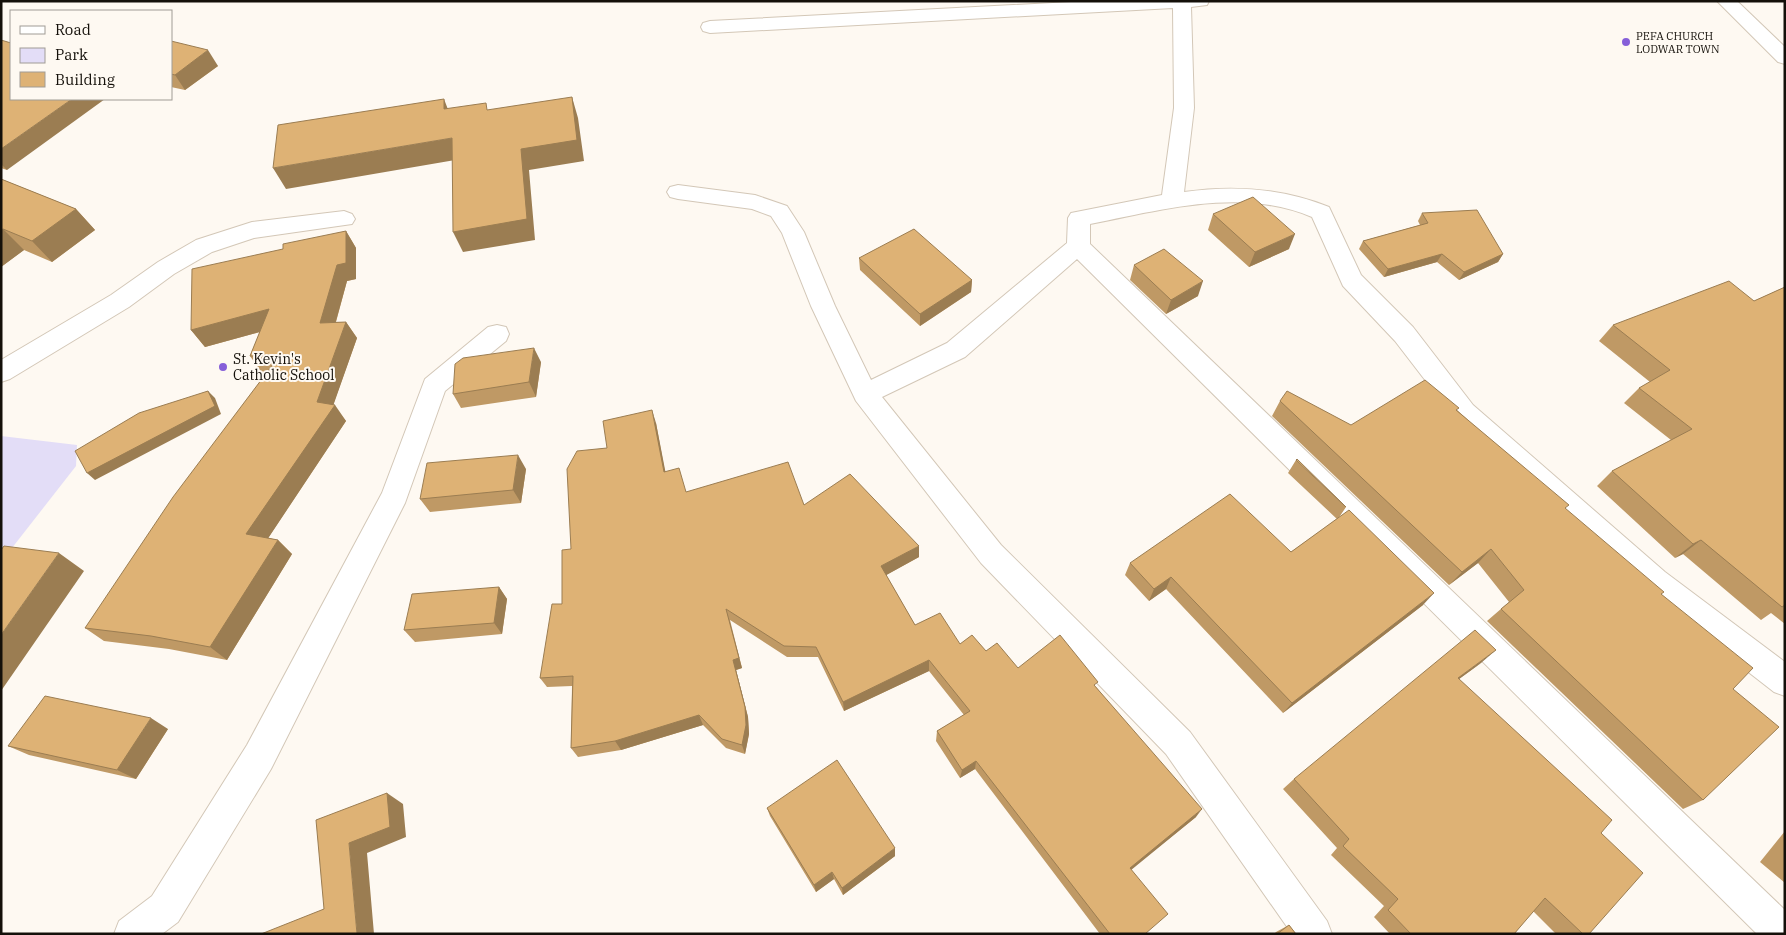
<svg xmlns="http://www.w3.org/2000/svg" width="1786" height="935" font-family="'IBM Plex Serif',serif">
	<rect width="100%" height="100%" fill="#fef9f2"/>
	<!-- green -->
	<path fill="#e3ddf7" d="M 1,436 L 77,445 L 76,466 L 1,562 Z"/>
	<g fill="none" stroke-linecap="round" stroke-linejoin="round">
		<defs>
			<path id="street" d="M 1090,1 L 1209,1 L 1207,5 L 1191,7 L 1194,108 L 1184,192 C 1234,185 1282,188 1329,207 L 1361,275 L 1413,327 L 1473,405 L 1665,572 L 1785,662 L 1785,696 L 1774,692 L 1643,590 L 1455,419 L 1395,341 L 1343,286 L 1312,217 C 1242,187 1162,210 1090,224 L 1090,244 L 1785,910 L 1785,934 L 1757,934 L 1077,259 L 965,357 L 882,397 L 1001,545 L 1190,732 L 1327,921 L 1332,934 L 1292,934 L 1166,754 L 981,563 L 856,401 L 811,306 L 782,233 L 771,216 L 752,209 L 678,199 L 670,197 L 667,192 L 670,187 L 678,185 L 755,195 L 787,206 L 804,232 L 835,306 L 871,380 L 947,343 L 1067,243 L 1068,218 L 1071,213 L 1162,195 L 1174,108 L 1173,8 L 710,33 L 703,31 L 701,27 L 703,23 L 710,21 Z
				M 1717,1 L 1737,1 L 1785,47 L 1785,64 L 1778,62 Z
				M 344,211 L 352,214 L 355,219 L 352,224 L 254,238 L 212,252 L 174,274 L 129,307 L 10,379 L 1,382 L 1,360 L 111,295 L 158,262 L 196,240 L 252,222 Z
				M 497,325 L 506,327 L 509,334 L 506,341 L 445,391 L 405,503 L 271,769 L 178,922 L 162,934 L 114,934 L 119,921 L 152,896 L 247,745 L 382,493 L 425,379 L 488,327 Z"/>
		</defs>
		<!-- street casing -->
		<use href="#street" stroke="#d3c7b7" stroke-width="2"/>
		<!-- street -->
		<use href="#street" fill="#fff" fill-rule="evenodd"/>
	</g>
	<!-- wall -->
	<path fill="#bf9965" d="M 1,40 L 7,170 L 1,168 Z
		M 171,41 L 218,66 L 185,90 L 171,87 Z
		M 1,179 L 76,209 L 95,230 L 52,262 L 24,250 L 1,267 Z
		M 1422,213 L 1503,254 L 1498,262 L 1459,280 L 1437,262 L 1384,277 L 1359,249 L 1363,241 L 1420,225 L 1418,221 Z
		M 1213,214 L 1289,249 L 1249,267 L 1208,230 Z
		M 346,231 L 356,248 L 356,279 L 347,281 L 336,322 L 346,322 L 357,338 L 333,405 L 346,421 L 268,538 L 278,540 L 292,554 L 227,660 L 169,649 L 104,641 L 85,628 L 267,372 L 262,373 L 250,356 L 260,332 L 205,347 L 191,330 L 283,249 Z
		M 859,258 L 972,280 L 971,292 L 920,326 L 860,270 Z
		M 1134,265 L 1198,296 L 1166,314 L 1130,280 Z
		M 1785,287 L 1785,624 L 1771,613 L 1761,620 L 1683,554 L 1675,558 L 1597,486 L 1612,471 L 1671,440 L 1624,403 L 1639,388 L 1650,382 L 1599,341 L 1613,325 L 1754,301 Z
		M 541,362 L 536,397 L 461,408 L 453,394 Z
		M 1280,401 L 1351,425 L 1457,410 L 1565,509 L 1661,594 L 1733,689 L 1703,800 L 1683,809 L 1487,621 L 1509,602 L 1478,563 L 1449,585 L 1272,416 Z
		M 656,423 L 665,472 L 686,492 L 804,505 L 919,557 L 886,575 L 915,625 L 960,644 L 986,651 L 1018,668 L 1096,687 L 1196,817 L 1131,869 L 1146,934 L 1100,934 L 975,769 L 960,778 L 936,741 L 937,731 L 964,715 L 929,671 L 844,711 L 818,657 L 787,657 L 730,620 L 742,668 L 736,670 L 748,717 L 749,734 L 745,754 L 726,748 L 703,725 L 621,750 L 578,757 L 571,748 L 572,686 L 547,687 L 540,678 L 562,604 L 571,549 L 607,448 Z
		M 1296,460 L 1346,507 L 1338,519 L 1423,605 L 1283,713 L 1166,589 L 1149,601 L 1125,575 L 1130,563 L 1291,552 L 1337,519 L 1288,473 Z
		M 526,469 L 521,503 L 430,512 L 420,499 Z
		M 499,587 L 507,599 L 502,634 L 415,642 L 404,630 Z
		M 1481,663 L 1459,679 L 1601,833 L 1589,934 L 1556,934 L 1533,911 L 1514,934 L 1390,934 L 1374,917 L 1384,906 L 1331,855 L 1337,848 L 1283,789 L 1294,779 Z
		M 168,729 L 136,779 L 29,755 L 8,746 Z
		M 767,808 L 895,856 L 843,895 L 834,879 L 816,892 L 770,816 Z
		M 1785,831 L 1785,883 L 1760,862 Z
		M 1289,925 L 1296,934 L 1274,934 L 1276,932 Z"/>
	<!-- shaded-wall -->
	<path fill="#9b7d52" d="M 208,50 L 218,66 L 185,90 L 175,75 Z
		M 572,97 L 578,118 L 584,161 L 529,170 L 535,240 L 463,252 L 453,232 L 521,149 Z
		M 72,99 L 105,99 L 7,170 L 1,164 L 1,149 Z
		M 444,99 L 452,120 L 444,109 Z
		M 452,138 L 461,159 L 286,189 L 273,168 Z
		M 76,209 L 95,230 L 52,262 L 32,241 Z
		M 3,229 L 24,250 L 1,267 L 1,230 Z
		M 346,231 L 356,248 L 356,279 L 347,281 L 331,339 L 320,323 Z
		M 1295,234 L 1289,249 L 1249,267 L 1255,252 Z
		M 1442,254 L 1437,262 L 1384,277 L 1388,269 Z
		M 1503,254 L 1498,262 L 1459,280 L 1464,272 Z
		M 972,280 L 971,292 L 920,326 L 920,314 Z
		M 1203,281 L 1198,296 L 1166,314 L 1171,300 Z
		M 269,309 L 281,326 L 205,347 L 191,330 Z
		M 346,322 L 357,338 L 332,409 L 335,405 L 346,421 L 261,549 L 246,534 L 317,402 Z
		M 534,348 L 541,362 L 536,397 L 529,382 Z
		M 208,391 L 215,398 L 221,414 L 95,480 L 87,473 Z
		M 652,410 L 656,423 L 668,485 L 664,472 Z
		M 518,455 L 526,469 L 521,503 L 513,490 Z
		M 278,540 L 292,554 L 227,660 L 210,647 Z
		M 1701,540 L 1683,554 L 1675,558 L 1693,544 Z
		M 919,546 L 919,557 L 881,578 L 881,566 Z
		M 1491,549 L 1478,563 L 1449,585 L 1462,572 Z
		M 59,553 L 84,571 L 1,691 L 1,635 Z
		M 1171,577 L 1166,589 L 1149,601 L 1154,589 Z
		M 499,587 L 507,599 L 502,634 L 494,623 Z
		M 1434,593 L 1423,605 L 1283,713 L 1292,703 Z
		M 726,609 L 742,668 L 736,670 L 748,717 L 749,734 L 745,754 L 742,745 Z
		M 1496,650 L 1481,663 L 1444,690 L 1458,678 Z
		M 929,660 L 929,671 L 844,711 L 843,702 Z
		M 699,715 L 703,725 L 621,750 L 615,741 Z
		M 151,718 L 168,729 L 136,779 L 117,770 Z
		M 976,761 L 975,769 L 960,778 L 962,770 Z
		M 387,793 L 403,804 L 406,837 L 367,853 L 374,934 L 357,934 L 349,843 Z
		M 1202,809 L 1196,817 L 1125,875 L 1130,868 Z
		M 895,848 L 895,856 L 843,895 L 842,888 Z
		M 832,872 L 834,879 L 816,892 L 814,885 Z"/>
	<!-- building -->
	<path fill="#deb275" stroke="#9b7d52" d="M 1,40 L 11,43 L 11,99 L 72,99 L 1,149 Z
		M 171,41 L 208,50 L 175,75 L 171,74 Z
		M 572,97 L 577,140 L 521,149 L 527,219 L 453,232 L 452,138 L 273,168 L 278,125 L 444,99 L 444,109 L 486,103 L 487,110 Z
		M 1,179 L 76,209 L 32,241 L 3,229 L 1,230 Z
		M 1253,197 L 1295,234 L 1255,252 L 1213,214 Z
		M 1477,210 L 1503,254 L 1464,272 L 1442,254 L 1388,269 L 1363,241 L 1428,223 L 1422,213 Z
		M 914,229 L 972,280 L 920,314 L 859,258 Z
		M 346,231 L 346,263 L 337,265 L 320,323 L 346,322 L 317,402 L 335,405 L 246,534 L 278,540 L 210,647 L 151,636 L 85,628 L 173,497 L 280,355 L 250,356 L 269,309 L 191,330 L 192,269 L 283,249 L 283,244 Z
		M 1164,249 L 1203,281 L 1171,300 L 1134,265 Z
		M 1729,281 L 1754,301 L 1785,287 L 1785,605 L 1782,607 L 1701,540 L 1693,544 L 1612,471 L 1692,429 L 1639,388 L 1670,370 L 1613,325 Z
		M 534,348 L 529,382 L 453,394 L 455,364 L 463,358 Z
		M 1425,380 L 1459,408 L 1456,410 L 1569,505 L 1565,508 L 1664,592 L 1661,594 L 1753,668 L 1733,689 L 1779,727 L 1703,800 L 1501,609 L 1524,590 L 1491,549 L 1462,572 L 1280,401 L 1287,391 L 1351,425 Z
		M 208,391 L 215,406 L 87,473 L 75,451 L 139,413 Z
		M 652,410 L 664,472 L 679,468 L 686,492 L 788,462 L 804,505 L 850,474 L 919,546 L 881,566 L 915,625 L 940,613 L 960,644 L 972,635 L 986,651 L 997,643 L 1018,668 L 1060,635 L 1098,682 L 1094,685 L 1202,809 L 1130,868 L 1168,914 L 1145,934 L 1110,934 L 976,761 L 962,770 L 937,731 L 970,711 L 929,660 L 843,702 L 816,647 L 784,646 L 726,609 L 739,658 L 733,660 L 745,707 L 746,725 L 742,745 L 722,739 L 699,715 L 615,741 L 571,748 L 573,676 L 540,678 L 552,604 L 562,604 L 562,550 L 571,549 L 567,469 L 577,451 L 607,448 L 603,421 Z
		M 518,455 L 513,490 L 420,499 L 427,463 Z
		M 1297,459 L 1346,507 L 1296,460 Z
		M 1230,494 L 1291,552 L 1349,510 L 1434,593 L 1292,703 L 1171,577 L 1154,589 L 1130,563 Z
		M 4,546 L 59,553 L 1,635 L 1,550 Z
		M 499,587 L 494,623 L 404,630 L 412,594 Z
		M 1475,630 L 1496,650 L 1458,678 L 1612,820 L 1601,833 L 1643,873 L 1589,934 L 1583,934 L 1545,898 L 1514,934 L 1411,934 L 1388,910 L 1398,899 L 1343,846 L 1349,839 L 1294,779 Z
		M 45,696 L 151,718 L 117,770 L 8,746 Z
		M 837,760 L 895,848 L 842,888 L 832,872 L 814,885 L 767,808 Z
		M 387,793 L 390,827 L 349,843 L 357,934 L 261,934 L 324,909 L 316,820 Z
		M 1289,925 L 1296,934 L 1277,934 Z"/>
	<!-- markers -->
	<g fill="#865fd9" stroke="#fef9f2" stroke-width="2">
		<circle cx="1626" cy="42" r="5"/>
		<circle cx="223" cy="367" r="5"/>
	</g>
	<g text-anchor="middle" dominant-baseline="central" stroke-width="4" stroke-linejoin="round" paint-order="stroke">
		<!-- far-poi labels -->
		<g font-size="11" fill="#14100a" stroke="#fef9f2" text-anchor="start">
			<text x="1636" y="36">PEFA CHURCH<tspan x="1636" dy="13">LODWAR TOWN</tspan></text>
		</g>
		<!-- poi labels -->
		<g font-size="14" fill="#14100a" stroke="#fef9f2" text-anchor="start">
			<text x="233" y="359">St. Kevin's<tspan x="233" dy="16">Catholic School</tspan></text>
		</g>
	</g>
	<!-- border -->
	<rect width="1786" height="935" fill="none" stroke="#14100a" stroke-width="5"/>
	<!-- legend -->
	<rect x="10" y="10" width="162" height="90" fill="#fef9f2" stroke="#a09c95"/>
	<rect x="20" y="26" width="25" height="8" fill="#ffffff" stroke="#a09c95"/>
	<text x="55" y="35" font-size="15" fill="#14100a">Road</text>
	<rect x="20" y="48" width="25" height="15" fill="#e3ddf7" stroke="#a09c95"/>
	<text x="55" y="60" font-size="15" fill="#14100a">Park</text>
	<rect x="20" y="72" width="25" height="15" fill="#deb275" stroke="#a09c95"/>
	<text x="55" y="85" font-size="15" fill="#14100a">Building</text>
</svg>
